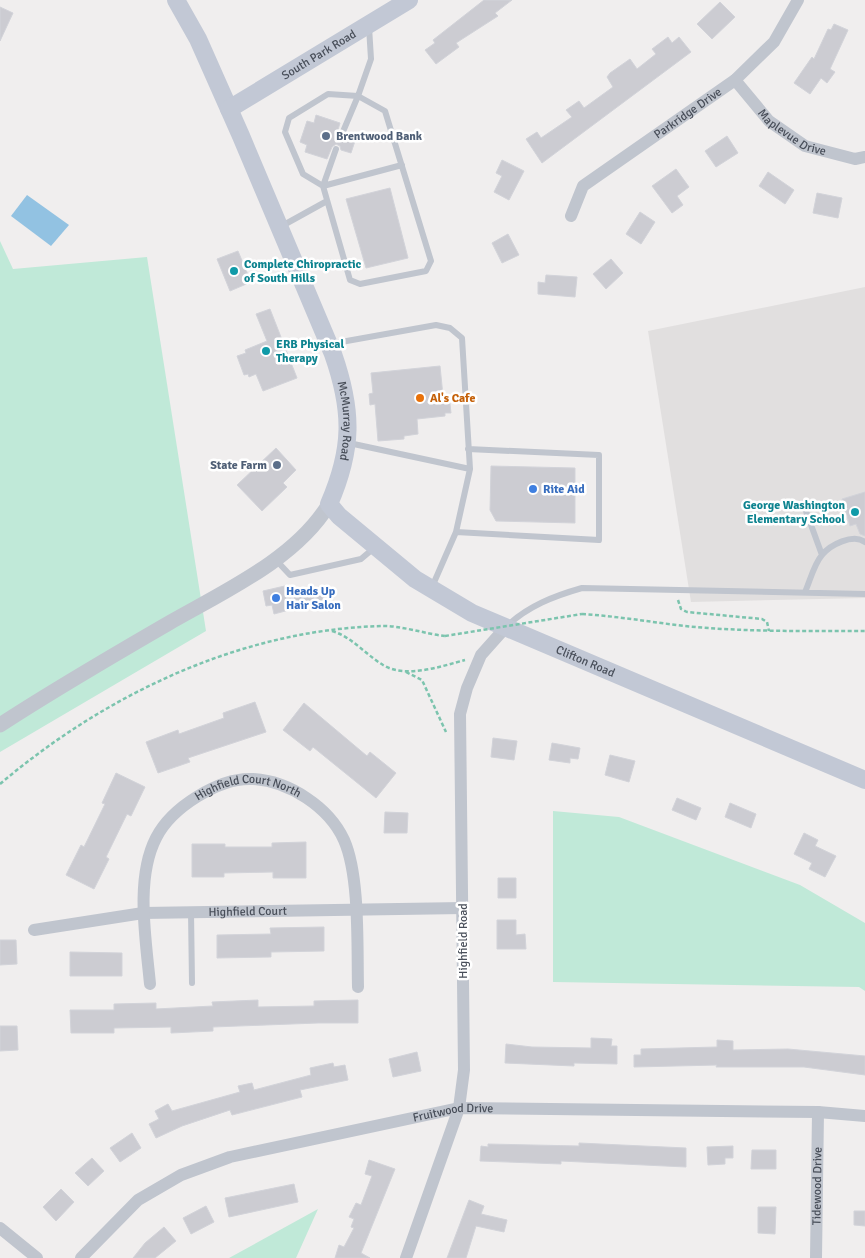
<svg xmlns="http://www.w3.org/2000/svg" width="865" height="1258" font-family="Signika,sans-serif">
	<rect width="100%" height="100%" fill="#f0eeee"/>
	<!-- education -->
	<path fill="#e1dfdf" d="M 865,287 L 865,598 L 691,602 L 648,331 Z"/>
	<!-- green -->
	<path fill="#c0e9d8" d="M 0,241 L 13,269 L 147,257 L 206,631 L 0,752 Z
		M 553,811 L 619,817 L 800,885 L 865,923 L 865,991 L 859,987 L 553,982 Z
		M 318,1209 L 296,1258 L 229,1258 Z"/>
	<!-- water -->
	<path fill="#92c2e2" d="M 27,195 L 69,225 L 51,246 L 11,216 Z"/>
	<!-- building -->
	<path fill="#ccccd2" stroke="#d2d3d9" d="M 484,0 L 512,0 L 495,13 L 498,16 L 456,43 L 459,47 L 436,64 L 425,50 L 435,43 L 433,40 Z
		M 720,2 L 735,17 L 712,39 L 697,24 Z
		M 0,7 L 13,13 L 0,41 Z
		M 834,24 L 848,30 L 830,69 L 835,72 L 827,83 L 821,78 L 810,94 L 794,83 L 812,57 L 814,59 L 828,29 L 831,30 Z
		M 668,37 L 672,43 L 679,37 L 691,52 L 542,163 L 526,139 L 537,132 L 541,138 L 572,117 L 566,110 L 579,101 L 584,108 L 613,87 L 607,77 L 610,73 L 630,59 L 637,69 L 656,54 L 652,49 Z
		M 316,115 L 340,123 L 337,133 L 340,138 L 347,136 L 356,138 L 351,153 L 341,150 L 340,146 L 336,144 L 332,147 L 327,159 L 305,152 L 307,145 L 300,142 L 307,121 L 314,123 Z
		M 727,136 L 738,153 L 716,167 L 705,151 Z
		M 502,160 L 524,171 L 509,200 L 494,192 L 502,176 L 496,173 Z
		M 676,169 L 689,187 L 677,196 L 683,205 L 672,213 L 652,186 Z
		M 768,172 L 794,190 L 785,204 L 759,186 Z
		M 390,188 L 408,258 L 366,268 L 346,199 Z
		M 817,193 L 842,198 L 838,218 L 813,213 Z
		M 640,212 L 655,222 L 641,244 L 626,234 Z
		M 508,234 L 519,255 L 502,263 L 492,243 Z
		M 238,251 L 251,282 L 230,291 L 217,259 Z
		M 611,259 L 623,273 L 606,289 L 593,274 Z
		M 546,275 L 577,277 L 575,297 L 538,294 L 538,282 L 545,283 Z
		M 270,309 L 297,378 L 263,391 L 256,374 L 249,377 L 248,374 L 244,375 L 237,356 L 246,353 L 245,350 L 267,341 L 256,314 Z
		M 440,366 L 443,396 L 449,395 L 451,413 L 445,413 L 445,416 L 417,419 L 418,434 L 404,436 L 404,439 L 378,441 L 375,404 L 370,405 L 369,394 L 373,393 L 371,373 Z
		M 276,448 L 296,470 L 283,483 L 287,487 L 262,511 L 237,485 Z
		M 491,466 L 575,468 L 575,523 L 496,521 L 490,510 Z
		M 865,492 L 865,536 L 860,534 L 856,524 L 850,526 L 842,499 Z
		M 289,585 L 292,598 L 324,590 L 327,600 L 274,614 L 272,605 L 266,606 L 263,591 Z
		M 255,702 L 266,732 L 188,758 L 190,762 L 158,773 L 146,742 L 178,730 L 179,734 L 224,718 L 223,713 Z
		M 304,703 L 367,756 L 370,752 L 396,773 L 376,798 L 313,747 L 310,751 L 283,730 Z
		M 493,738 L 517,741 L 514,760 L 491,757 Z
		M 552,743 L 580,748 L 578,759 L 570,758 L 570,763 L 549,760 Z
		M 610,755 L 635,761 L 629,782 L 605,775 Z
		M 116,773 L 145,787 L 131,816 L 127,814 L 106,857 L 109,859 L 94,889 L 66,875 L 81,845 L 84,847 L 105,804 L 102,803 Z
		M 677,798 L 701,808 L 696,820 L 672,810 Z
		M 730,803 L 756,814 L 751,828 L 725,817 Z
		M 385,812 L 408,813 L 407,833 L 384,833 Z
		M 804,833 L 818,840 L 815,846 L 836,856 L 825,877 L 809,869 L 812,863 L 794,854 Z
		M 306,842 L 306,878 L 273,878 L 273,872 L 224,873 L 224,877 L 192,877 L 192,844 L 225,844 L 225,847 L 272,847 L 272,843 Z
		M 498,878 L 516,878 L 516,898 L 498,898 Z
		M 497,920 L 516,920 L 516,935 L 525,934 L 526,949 L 497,949 Z
		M 324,927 L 324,951 L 271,952 L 271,957 L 217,958 L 217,935 L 271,934 L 270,928 Z
		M 0,940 L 16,940 L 17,964 L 0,965 Z
		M 70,952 L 122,953 L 122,976 L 70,976 Z
		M 258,1000 L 258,1007 L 314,1006 L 314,1001 L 358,1000 L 358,1023 L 318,1023 L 213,1027 L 213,1031 L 171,1033 L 171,1027 L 114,1028 L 114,1033 L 71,1033 L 70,1010 L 114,1010 L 114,1004 L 156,1003 L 156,1009 L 213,1006 L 212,1002 Z
		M 0,1026 L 17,1026 L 18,1050 L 0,1051 Z
		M 591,1038 L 612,1039 L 611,1046 L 617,1046 L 617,1064 L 574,1063 L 574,1066 L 505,1063 L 506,1044 L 532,1047 L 591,1048 Z
		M 717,1040 L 733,1041 L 733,1050 L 788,1049 L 865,1056 L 865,1075 L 804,1067 L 716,1067 L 717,1065 L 634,1067 L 634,1055 L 641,1055 L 641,1049 L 717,1047 Z
		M 417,1052 L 421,1071 L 393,1077 L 389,1059 Z
		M 333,1063 L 334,1067 L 345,1065 L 348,1080 L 300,1090 L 302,1097 L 232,1115 L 230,1110 L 182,1126 L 156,1138 L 149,1124 L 159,1119 L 155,1111 L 168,1104 L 172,1111 L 240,1092 L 238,1086 L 252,1083 L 254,1090 L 311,1075 L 310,1068 Z
		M 132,1133 L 141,1148 L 120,1162 L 110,1148 Z
		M 579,1143 L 686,1148 L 686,1167 L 561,1161 L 561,1164 L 480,1161 L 481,1146 L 488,1147 L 488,1144 L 579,1146 Z
		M 733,1146 L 733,1158 L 725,1158 L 725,1164 L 708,1165 L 707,1147 Z
		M 752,1150 L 776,1150 L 776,1169 L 751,1169 Z
		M 92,1158 L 104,1171 L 88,1186 L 75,1173 Z
		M 369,1160 L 395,1169 L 361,1253 L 370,1258 L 335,1258 L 339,1245 L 344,1247 L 354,1228 L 351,1227 L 354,1219 L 349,1217 L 356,1203 L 361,1205 L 372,1176 L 365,1174 Z
		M 294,1184 L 298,1202 L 229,1217 L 225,1198 Z
		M 61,1189 L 74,1202 L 56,1221 L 43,1207 Z
		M 469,1200 L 484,1206 L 481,1214 L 507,1220 L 504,1232 L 476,1226 L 466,1258 L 447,1258 Z
		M 206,1206 L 214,1222 L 191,1234 L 183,1218 Z
		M 758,1207 L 776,1207 L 775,1234 L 758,1233 Z
		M 854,1211 L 865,1211 L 865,1226 L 854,1225 Z
		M 164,1227 L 176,1241 L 155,1258 L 133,1258 L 145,1243 Z"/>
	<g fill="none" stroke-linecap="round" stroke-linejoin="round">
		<!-- path -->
		<path stroke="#7cc4ae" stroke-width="2.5" stroke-dasharray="4 2.5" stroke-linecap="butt" d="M 678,600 L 681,609 L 687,612 L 762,619 L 767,622 L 769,631
			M 582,614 C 616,616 650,622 685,626 C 744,632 805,631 865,631
			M 332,631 C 352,637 365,654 383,665 C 406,679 442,666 465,660
			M 406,672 L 422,680 L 446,732
			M 0,784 C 106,694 241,630 381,626 C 399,625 426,634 445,636"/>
		<!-- service -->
		<path stroke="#c0c5ce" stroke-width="6" d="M 342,134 L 358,96 L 328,94 L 289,118 L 285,132 L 303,174 L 323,186 L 402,165
			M 336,149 L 323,186 L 350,280 L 360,284 L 426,271 L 431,261 L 385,111 L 358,96 L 371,59 L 369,27
			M 280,227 L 327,201
			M 330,344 L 436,325 L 450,328 L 462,338 L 470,469
			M 349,443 L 470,469 L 456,532
			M 803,503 L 822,555
			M 275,559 L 290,575 L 361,559 L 374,548
			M 432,587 L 456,532 L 599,540 L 599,455 L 468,449
			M 805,592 C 810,581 814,564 822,555 C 830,545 853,533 865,542
			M 507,626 C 528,606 554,596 582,588 L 865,594
			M 191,912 L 192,983"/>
		<!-- minor -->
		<g stroke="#c0c5ce" stroke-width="12">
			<path id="s1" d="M 735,80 L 769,121 L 805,146 L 855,159 L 865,157"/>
			<path id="s2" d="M 571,216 L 583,186 L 735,80 L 774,42 L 798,0"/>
			<path id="s3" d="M 34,930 L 143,913 L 463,908"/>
			<path id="s4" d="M 150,984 C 146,940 135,879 156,838 C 171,808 219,777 253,779 C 289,781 329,807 344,840 C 360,876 357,947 358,987"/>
			<path d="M 0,1228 L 37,1258"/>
			<path id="s5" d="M 81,1258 L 138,1200 L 181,1175 L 230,1157 L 459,1108 L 818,1112 L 865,1116"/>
			<path d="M 406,1258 L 459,1108 L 464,1070 L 460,714 L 467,688 L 481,655 L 506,627"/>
			<path id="s6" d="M 816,1258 L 818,1112"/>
		</g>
		<!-- tertiary -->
		<path stroke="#c0c5ce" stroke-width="15" d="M 0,725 C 55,689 112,656 169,623 C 223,592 296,559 329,504"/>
		<!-- secondary -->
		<g stroke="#c2c8d5" stroke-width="18">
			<path id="s7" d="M 176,0 L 198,39 L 241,136 L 333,354 C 353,411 353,449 329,504 L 339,516 L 415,579 L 472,613 L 865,780"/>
			<path id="s8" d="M 229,109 L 409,0"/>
		</g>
		<!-- path-bridge -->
		<path stroke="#7cc4ae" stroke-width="2.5" stroke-dasharray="4 2.5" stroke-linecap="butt" d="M 445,636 L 582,614"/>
	</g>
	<!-- markers -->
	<g fill="#5c6f8a" stroke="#fff" stroke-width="2">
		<circle cx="326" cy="136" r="5"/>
		<circle cx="277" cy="465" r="5"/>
	</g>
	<g fill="#0f9aa8" stroke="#fff" stroke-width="2">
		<circle cx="234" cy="271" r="5"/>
		<circle cx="266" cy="351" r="5"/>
		<circle cx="855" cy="512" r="5"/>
	</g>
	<circle fill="#e8710a" stroke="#fff" stroke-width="2" cx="420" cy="398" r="5"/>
	<g fill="#3f7fe0" stroke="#fff" stroke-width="2">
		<circle cx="533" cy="489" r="5"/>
		<circle cx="276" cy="598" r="5"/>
	</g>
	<g text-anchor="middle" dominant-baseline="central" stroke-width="5" stroke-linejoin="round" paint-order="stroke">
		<!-- street labels -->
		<g font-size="12" fill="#484e59" stroke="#fff">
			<text stroke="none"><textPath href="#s8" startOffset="105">South Park Road</textPath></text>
			<text stroke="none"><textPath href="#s2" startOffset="160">Parkridge Drive</textPath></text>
			<text stroke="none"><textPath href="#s1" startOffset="79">Maplevue Drive</textPath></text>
			<text stroke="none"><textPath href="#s7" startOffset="456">McMurray Road</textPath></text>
			<text stroke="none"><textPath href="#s7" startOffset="846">Clifton Road</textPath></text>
			<text stroke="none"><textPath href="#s4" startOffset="261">Highfield Court North</textPath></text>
			<text stroke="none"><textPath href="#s3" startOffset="215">Highfield Court</textPath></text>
			<text transform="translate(463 941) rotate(-90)">Highfield Road</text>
			<text stroke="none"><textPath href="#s5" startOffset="411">Fruitwood Drive</textPath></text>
			<text stroke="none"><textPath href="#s6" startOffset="72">Tidewood Drive</textPath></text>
		</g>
		<!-- service labels -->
		<g font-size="12" font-weight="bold" fill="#4e5e75" stroke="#fff" text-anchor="start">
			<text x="336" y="136">Brentwood Bank</text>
			<text x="267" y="465" text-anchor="end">State Farm</text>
		</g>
		<!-- culture labels -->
		<g font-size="12" font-weight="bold" fill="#0d838f" stroke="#fff" text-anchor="start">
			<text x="244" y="264">Complete Chiropractic<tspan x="244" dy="14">of South Hills</tspan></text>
			<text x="276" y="344">ERB Physical<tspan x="276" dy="14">Therapy</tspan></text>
			<text x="845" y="505" text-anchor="end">George Washington<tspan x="845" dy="14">Elementary School</tspan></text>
		</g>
		<!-- food labels -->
		<g font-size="12" font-weight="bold" fill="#c56008" stroke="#fff" text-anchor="start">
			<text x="430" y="398">Al's Cafe</text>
		</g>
		<!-- shop labels -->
		<g font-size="12" font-weight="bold" fill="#366cbe" stroke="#fff" text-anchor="start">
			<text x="543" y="489">Rite Aid</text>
			<text x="286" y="591">Heads Up<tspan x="286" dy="14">Hair Salon</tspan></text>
		</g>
	</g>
</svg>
